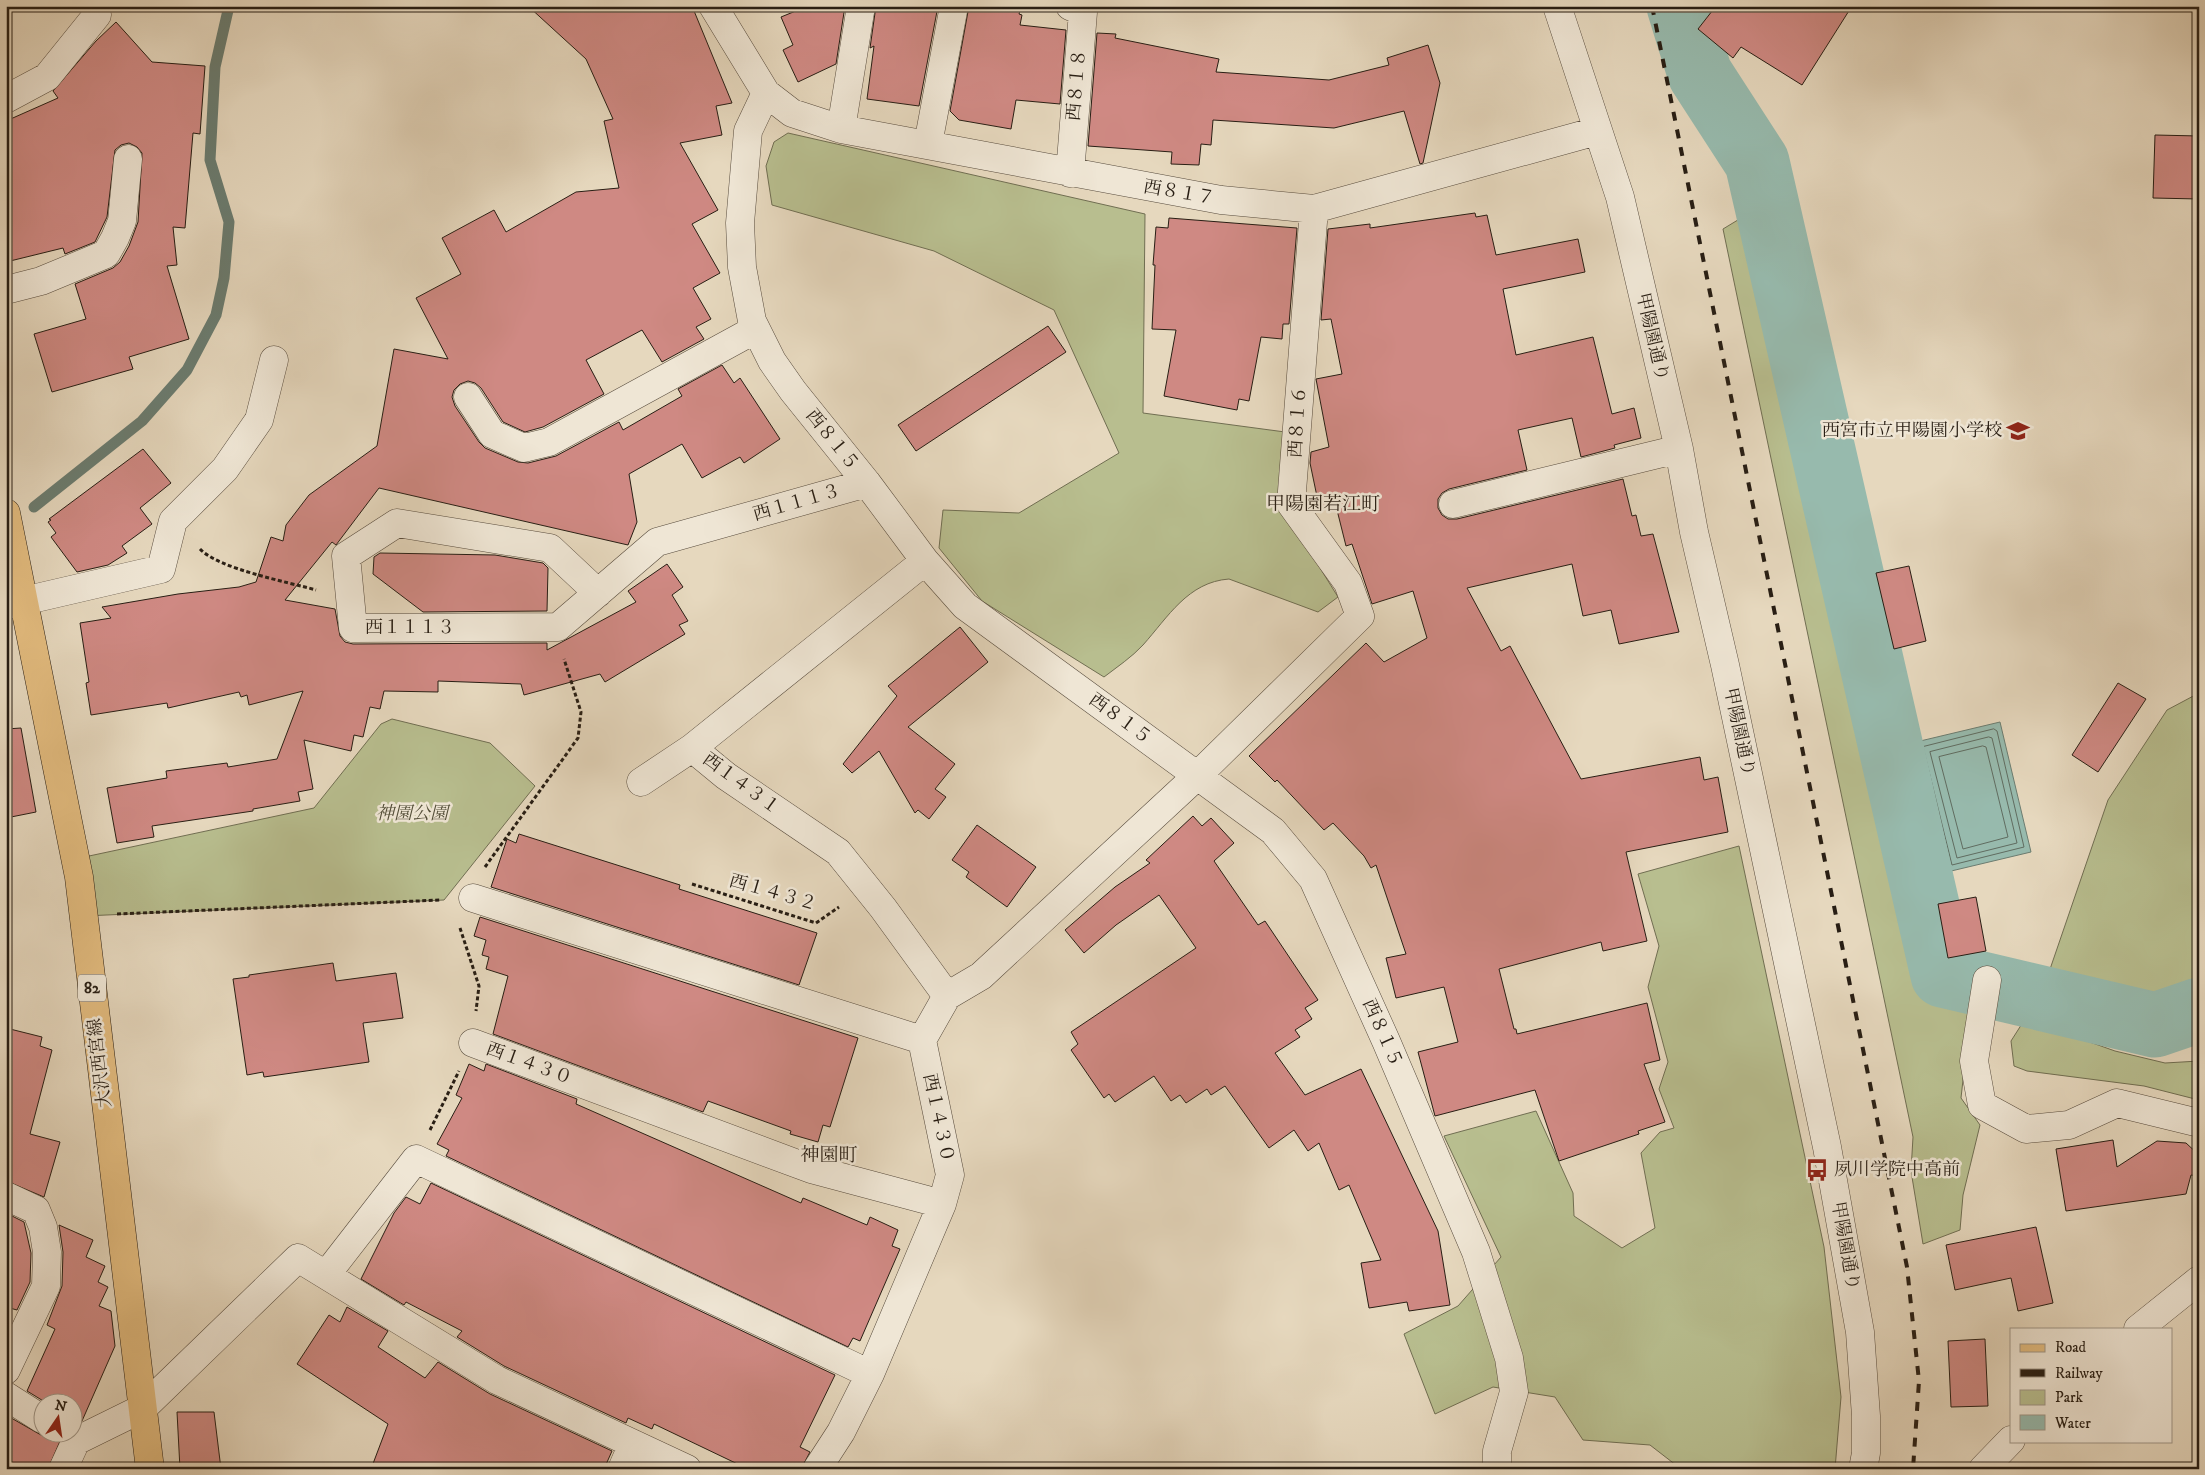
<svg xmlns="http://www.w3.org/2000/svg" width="2205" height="1475" font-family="'IM FELL DW Pica','Noto Serif JP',serif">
	<rect width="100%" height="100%" fill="#e6d8be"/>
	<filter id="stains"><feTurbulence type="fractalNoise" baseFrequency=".004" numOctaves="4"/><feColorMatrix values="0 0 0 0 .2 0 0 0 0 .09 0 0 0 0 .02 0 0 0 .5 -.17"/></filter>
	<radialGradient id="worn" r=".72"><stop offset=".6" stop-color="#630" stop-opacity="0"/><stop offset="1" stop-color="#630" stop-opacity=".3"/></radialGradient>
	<!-- green -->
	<path fill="#b8be8f" stroke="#706e52" d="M 788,133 L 1145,214 L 1143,413 L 1285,432 L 1281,505 L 1338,597 L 1318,612 L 1229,579 C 1188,582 1168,617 1143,645 C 1132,657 1117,667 1104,677 L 982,601 L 939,548 L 943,510 L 1019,513 L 1119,453 L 1054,310 L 934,251 L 772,205 L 766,166 L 774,142 Z
		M 1761,134 L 1775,146 L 1946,966 L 1975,970 L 1961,1098 L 1980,1125 L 1963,1195 L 1960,1230 L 1923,1244 L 1911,1171 L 1913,1137 L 1723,229 L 1751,212 L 1745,173 L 1713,150 L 1723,136 Z
		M 2199,693 L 2199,989 L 2174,996 L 2048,975 L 2108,800 L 2167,710 Z
		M 392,719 L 490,743 L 535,786 L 444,900 L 84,916 L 75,859 L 314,808 L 381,724 Z
		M 1739,846 L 1824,1247 L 1841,1397 L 1835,1469 L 1681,1469 L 1650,1445 L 1583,1440 L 1555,1397 L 1493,1387 L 1435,1414 L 1404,1334 L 1458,1306 L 1501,1257 L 1444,1136 L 1536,1111 L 1573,1193 L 1574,1216 L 1622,1248 L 1655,1228 L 1641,1153 L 1660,1132 L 1674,1128 L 1659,1089 L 1668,1062 L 1648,987 L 1659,946 L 1638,874 Z
		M 2025,1019 L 2115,1051 L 2165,1063 L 2199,1061 L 2199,1100 L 2144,1086 L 2027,1071 L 2014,1066 L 2011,1041 Z"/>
	<!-- water -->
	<path fill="#97baad" stroke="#6b7c70" d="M 2000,722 L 2031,852 L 1947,872 L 1916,742 Z"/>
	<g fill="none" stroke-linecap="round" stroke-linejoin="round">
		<!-- shore -->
		<path stroke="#606c60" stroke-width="1" d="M 1994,729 L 1997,731 L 2024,847 L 1952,865 L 1923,747 Z
			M 1989,737 L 1992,738 L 2017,843 L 1957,858 L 1930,752 Z
			M 1983,746 L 1986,747 L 2008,837 L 1963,849 L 1939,757 Z"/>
		<!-- stream -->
		<path stroke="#6b7c70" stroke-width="11" d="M 34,507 L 142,421 L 187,370 L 216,315 L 224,278 L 229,222 L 210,160 L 215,67 L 229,6"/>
		<!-- river -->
		<path stroke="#97baad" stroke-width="65" d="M 1679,6 L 1700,74 L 1757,162 L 1943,975 L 2155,1025 L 2199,1010"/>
	</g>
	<!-- building -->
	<path fill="#cf8983" stroke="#281e14" d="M 528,6 L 692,6 L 732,103 L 716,106 L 722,135 L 680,143 L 718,210 L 692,224 L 720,273 L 693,288 L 711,319 L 696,327 L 704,339 L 662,362 L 642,330 L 586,360 L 604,394 L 543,427 L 525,432 L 503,422 L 481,388 L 475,383 L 468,381 L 460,384 L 454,390 L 452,397 L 455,406 L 479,442 L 485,448 L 518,462 L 528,463 L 556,456 L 619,422 L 623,430 L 682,396 L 678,389 L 722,365 L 734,383 L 740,378 L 780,439 L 744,463 L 740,457 L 702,478 L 682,444 L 629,474 L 637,522 L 628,545 L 379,488 L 336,545 L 332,542 L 285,600 L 335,609 L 340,636 L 345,642 L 353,644 L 547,643 L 547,650 L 636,602 L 628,591 L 667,564 L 683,587 L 672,595 L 688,621 L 679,625 L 685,634 L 605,682 L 600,674 L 524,695 L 521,684 L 438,681 L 438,692 L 384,691 L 380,709 L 370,707 L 363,737 L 354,735 L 351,751 L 304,740 L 313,789 L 298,792 L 300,801 L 253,809 L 253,811 L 152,826 L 154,837 L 117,843 L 107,788 L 167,778 L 166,771 L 227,763 L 228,767 L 277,759 L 303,691 L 249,705 L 247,695 L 241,697 L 239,692 L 168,708 L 167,703 L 91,715 L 86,683 L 89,682 L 80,623 L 111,618 L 102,607 L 178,594 L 239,587 L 256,582 L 271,537 L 283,541 L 286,525 L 309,495 L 377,446 L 394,349 L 448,359 L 416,298 L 461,274 L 442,238 L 494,210 L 506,232 L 576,192 L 619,188 L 604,121 L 613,119 L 586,59 Z
		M 808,6 L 845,6 L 836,64 L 798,82 L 783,50 L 793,45 L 781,17 Z
		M 876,6 L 938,6 L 919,106 L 867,99 L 874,46 L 870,48 Z
		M 969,6 L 1004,6 L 1020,11 L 1019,14 L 1022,15 L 1020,25 L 1066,30 L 1060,104 L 1016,100 L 1011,129 L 959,120 L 950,111 Z
		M 1716,6 L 1852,6 L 1802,85 L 1741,47 L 1733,58 L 1698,29 Z
		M 116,22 L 152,62 L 205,66 L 200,134 L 193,133 L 185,228 L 173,227 L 177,265 L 167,266 L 189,339 L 129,357 L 133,369 L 52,392 L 34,334 L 86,319 L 75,284 L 113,268 L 120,262 L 129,246 L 138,222 L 142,153 L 137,147 L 129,143 L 121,145 L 115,150 L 107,217 L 95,242 L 65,254 L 63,248 L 6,262 L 6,121 L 58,98 L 53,91 L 96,41 Z
		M 1097,33 L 1116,34 L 1115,38 L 1219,59 L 1216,72 L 1329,80 L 1389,65 L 1387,58 L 1428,45 L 1440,83 L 1423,163 L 1420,164 L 1404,111 L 1334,128 L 1213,120 L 1211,145 L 1201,144 L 1199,165 L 1171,164 L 1172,152 L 1088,146 Z
		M 2155,135 L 2199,136 L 2199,199 L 2153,198 Z
		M 1475,213 L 1476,217 L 1487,215 L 1496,255 L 1578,239 L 1585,272 L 1503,289 L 1516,355 L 1593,337 L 1612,414 L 1634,408 L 1641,438 L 1614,445 L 1615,448 L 1581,457 L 1572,418 L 1518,430 L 1527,470 L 1449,489 L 1442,493 L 1438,499 L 1438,508 L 1442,515 L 1448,519 L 1457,519 L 1623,479 L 1632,516 L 1636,515 L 1641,536 L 1653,534 L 1679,632 L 1619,644 L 1611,610 L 1583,616 L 1572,564 L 1467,588 L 1501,651 L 1510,646 L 1581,779 L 1700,757 L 1704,780 L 1718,777 L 1728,832 L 1626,852 L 1647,941 L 1603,951 L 1601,942 L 1499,969 L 1514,1029 L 1516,1029 L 1517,1034 L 1647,1003 L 1660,1060 L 1644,1064 L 1665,1122 L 1638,1131 L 1639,1134 L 1559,1161 L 1535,1090 L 1435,1116 L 1418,1052 L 1458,1042 L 1444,987 L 1396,998 L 1386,958 L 1406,954 L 1376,865 L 1371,868 L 1364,856 L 1333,823 L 1324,830 L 1277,780 L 1275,782 L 1249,756 L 1366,643 L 1384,662 L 1427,638 L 1413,591 L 1372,604 L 1352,544 L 1346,546 L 1336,506 L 1320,511 L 1310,463 L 1311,452 L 1329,447 L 1316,379 L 1342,374 L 1331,319 L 1321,320 L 1328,229 L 1370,224 L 1370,228 Z
		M 1169,218 L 1297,228 L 1289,324 L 1283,324 L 1282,339 L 1261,337 L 1249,401 L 1239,399 L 1237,410 L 1164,396 L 1176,330 L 1152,329 L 1155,265 L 1153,265 L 1156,227 L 1168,228 Z
		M 1048,326 L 1066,352 L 916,451 L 898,425 Z
		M 143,449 L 171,483 L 140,508 L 152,524 L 122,546 L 127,553 L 108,565 L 77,572 L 51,537 L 56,533 L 48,522 L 51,520 L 49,519 Z
		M 380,553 L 495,555 L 543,563 L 548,568 L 547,611 L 423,612 L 373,574 L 374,557 Z
		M 1909,566 L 1926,641 L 1894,649 L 1876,573 Z
		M 960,627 L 988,662 L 908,727 L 955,764 L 935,789 L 946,797 L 929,819 L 918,810 L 915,813 L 879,751 L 852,773 L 843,764 L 897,696 L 888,686 Z
		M 2118,683 L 2146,699 L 2098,772 L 2072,755 Z
		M 21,728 L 36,812 L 6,818 L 6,729 Z
		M 1193,816 L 1202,826 L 1211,818 L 1234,843 L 1214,861 L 1258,925 L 1265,921 L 1318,1000 L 1305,1008 L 1312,1019 L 1295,1030 L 1300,1037 L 1275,1053 L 1305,1095 L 1361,1069 L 1438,1231 L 1450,1305 L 1409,1311 L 1407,1302 L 1369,1308 L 1361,1263 L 1381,1260 L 1349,1185 L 1339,1190 L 1319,1143 L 1308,1151 L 1294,1130 L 1269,1148 L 1225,1086 L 1211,1095 L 1207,1089 L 1186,1103 L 1180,1095 L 1171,1101 L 1154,1076 L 1115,1102 L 1109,1094 L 1104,1098 L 1071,1050 L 1078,1044 L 1071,1032 L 1196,948 L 1159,895 L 1116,925 L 1084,953 L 1065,930 L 1115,887 L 1150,863 L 1146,860 Z
		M 977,825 L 1036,867 L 1007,907 L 966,877 L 969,872 L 952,860 Z
		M 519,834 L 680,885 L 679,889 L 817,933 L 799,985 L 491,887 L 507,839 L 516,843 Z
		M 1976,897 L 1986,951 L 1948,958 L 1938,904 Z
		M 480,917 L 858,1038 L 830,1127 L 823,1125 L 818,1142 L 790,1134 L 791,1131 L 708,1101 L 703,1112 L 493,1034 L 508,976 L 486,969 L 489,957 L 482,955 L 486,940 L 474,936 Z
		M 333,963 L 336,981 L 396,973 L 403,1018 L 363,1023 L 369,1062 L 264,1077 L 263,1072 L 247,1075 L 233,979 L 249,977 L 249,975 Z
		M 6,1028 L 42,1037 L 40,1046 L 52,1050 L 30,1134 L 60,1142 L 44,1197 L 6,1181 Z
		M 469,1064 L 484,1071 L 486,1064 L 577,1099 L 576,1104 L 801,1203 L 803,1198 L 867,1225 L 870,1217 L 898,1230 L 892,1246 L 900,1249 L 860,1341 L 853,1338 L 848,1347 L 446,1156 L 449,1150 L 437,1144 L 462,1098 L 456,1095 Z
		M 2113,1140 L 2117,1167 L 2157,1141 L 2186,1143 L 2199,1155 L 2199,1176 L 2191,1175 L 2186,1194 L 2066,1211 L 2056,1149 Z
		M 431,1183 L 835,1375 L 800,1447 L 810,1452 L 801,1469 L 748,1469 L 654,1424 L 652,1429 L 628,1418 L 626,1423 L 504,1366 L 457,1337 L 462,1331 L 406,1302 L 404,1305 L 361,1279 L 394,1213 L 406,1197 L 420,1204 Z
		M 6,1213 L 24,1222 L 31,1253 L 30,1282 L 17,1310 L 6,1307 Z
		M 59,1225 L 93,1240 L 86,1257 L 105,1266 L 98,1282 L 108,1287 L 99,1306 L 111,1311 L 115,1346 L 82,1421 L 72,1425 L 72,1402 L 45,1402 L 27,1391 L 55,1329 L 47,1325 L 62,1286 L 63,1252 Z
		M 2036,1227 L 2053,1303 L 2018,1311 L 2011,1278 L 1955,1290 L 1946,1245 Z
		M 347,1307 L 388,1331 L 378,1347 L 425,1378 L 438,1362 L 490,1394 L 612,1451 L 604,1469 L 371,1469 L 388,1424 L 297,1364 L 329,1315 L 340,1322 Z
		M 1985,1339 L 1988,1406 L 1951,1407 L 1948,1341 Z
		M 177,1412 L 214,1412 L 221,1469 L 180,1469 Z
		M 6,1415 L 41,1435 L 64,1432 L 48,1469 L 6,1469 Z"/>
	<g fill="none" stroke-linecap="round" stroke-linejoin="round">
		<defs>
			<path id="minor" d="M 713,6 L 766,93 L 748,131 L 740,223 L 742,267 L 752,321 L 772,361 L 793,391 L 867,483 L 925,561 L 965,606 L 1273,831 L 1313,879 L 1386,1041 L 1476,1252 L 1509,1358 L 1514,1392 L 1497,1451 L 1497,1469
				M 1070,6 L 1083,12 L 1070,173
				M 1557,6 L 1620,197 L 1679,449 L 1694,532 L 1725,665 L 1827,1147 L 1860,1332 L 1866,1416 L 1866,1453 L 1863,1469
				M 766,93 L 792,113 L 841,129 L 1221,200 L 1314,209 L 1597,131
				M 6,99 L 47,77 L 97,15
				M 841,129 L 861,6
				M 928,144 L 954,6
				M 6,290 L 41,281 L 106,254 L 115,238 L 122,221 L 128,159
				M 468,397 L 492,434 L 524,448 L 549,442 L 756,329
				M 1453,504 L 1679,449
				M 925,561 L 692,748 L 726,776 L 838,852 L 883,908 L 947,996
				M 598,593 L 550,548 L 397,523 L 346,556 L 353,628 L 558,627 L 657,542 L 867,483
				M 6,605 L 161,569 L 173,521 L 225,469 L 259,420 L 274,360
				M 641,782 L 692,748
				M 473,898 L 922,1040
				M 1987,980 L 1974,1061 L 1982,1105 L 2026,1129 L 2069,1125 L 2117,1103 L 2199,1123
				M 473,1043 L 811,1169 L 942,1204 L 950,1175 L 922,1040 L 947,996 L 981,976 L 1198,775 L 1360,616 L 1348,583 L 1291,504 L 1314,209
				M 6,1196 L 36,1210 L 43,1227 L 47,1252 L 46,1286 L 6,1370
				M 326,1275 L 416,1159 L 870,1374 L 841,1432 L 817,1469
				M 2138,1329 L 2199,1280
				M 870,1374 L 942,1204
				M 6,1396 L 42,1419
				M 63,1469 L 76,1441 L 143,1408 L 298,1258 L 497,1380 L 687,1469
				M 622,1469 L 633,1444
				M 1983,1469 L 2011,1440"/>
			<path id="major" d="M 6,513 L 79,877 L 150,1469"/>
		</defs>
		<!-- minor casing -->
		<use href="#minor" stroke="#584c3e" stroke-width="29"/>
		<!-- major casing -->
		<use href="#major" stroke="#281e14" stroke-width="29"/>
		<!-- path -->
		<path stroke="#281e14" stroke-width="3" stroke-dasharray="4 2.5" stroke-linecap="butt" d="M 200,549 C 219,569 288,582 316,590
			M 485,867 L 578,738 L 581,712 L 564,659
			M 692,884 L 816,923 L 839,907
			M 117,914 L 440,900
			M 460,928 L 479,986 L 476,1011
			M 430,1130 L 459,1071"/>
		<!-- minor -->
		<use href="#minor" stroke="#efe6d5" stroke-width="28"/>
		<!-- major -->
		<use href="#major" stroke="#e3bc7f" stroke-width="28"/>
		<!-- rail -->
		<path stroke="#281e14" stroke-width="4" stroke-dasharray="9 9" stroke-linecap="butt" d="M 1652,6 L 1907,1267 L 1919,1381 L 1913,1469"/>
	</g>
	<!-- icons -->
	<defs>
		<symbol id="school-bare" viewBox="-9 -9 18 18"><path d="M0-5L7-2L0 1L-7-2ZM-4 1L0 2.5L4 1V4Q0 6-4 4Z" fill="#8f2418" stroke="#efe6d5" stroke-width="2.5" paint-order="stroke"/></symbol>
		<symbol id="bus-bare" viewBox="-9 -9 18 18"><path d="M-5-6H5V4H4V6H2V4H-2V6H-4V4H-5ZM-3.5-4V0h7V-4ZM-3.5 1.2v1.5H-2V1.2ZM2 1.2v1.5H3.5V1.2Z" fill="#8f2418" stroke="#efe6d5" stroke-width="2.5" paint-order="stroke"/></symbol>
	</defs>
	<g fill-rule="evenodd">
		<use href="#school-bare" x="2002" y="415" width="32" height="32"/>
		<use href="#bus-bare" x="1801" y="1154" width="32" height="32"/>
	</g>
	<g text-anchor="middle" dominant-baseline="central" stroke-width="5" stroke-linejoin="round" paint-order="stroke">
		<!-- shield labels -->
		<rect fill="#efe6d5" stroke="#645a4e" stroke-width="1" x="78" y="974.5" width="28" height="27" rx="4"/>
		<g font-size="16" font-weight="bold" fill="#281e14">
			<text x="92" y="988">82</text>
		</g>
		<!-- street labels -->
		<g font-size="18" fill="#281e14" stroke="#efe6d5">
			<text transform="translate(1077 85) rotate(-85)">西８１８</text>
			<text transform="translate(1179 193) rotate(10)">西８１７</text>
			<text transform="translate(1652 337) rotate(77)">甲陽園通り</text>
			<text transform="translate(1298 422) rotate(-86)">西８１６</text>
			<text transform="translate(832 440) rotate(51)">西８１５</text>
			<text transform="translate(797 503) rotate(-16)">西１１１３</text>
			<text x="410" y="628">西１１１３</text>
			<text transform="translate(1120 719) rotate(36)">西８１５</text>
			<text transform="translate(1739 732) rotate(78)">甲陽園通り</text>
			<text transform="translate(741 784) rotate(36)">西１４３１</text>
			<text transform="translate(773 893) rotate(16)">西１４３２</text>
			<text transform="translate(1382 1033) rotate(66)">西８１５</text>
			<text transform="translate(100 1063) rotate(-97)">大沢西宮線</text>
			<text transform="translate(529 1064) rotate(20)">西１４３０</text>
			<text transform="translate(938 1118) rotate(78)">西１４３０</text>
			<text transform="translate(1845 1246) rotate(80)">甲陽園通り</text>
		</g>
		<!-- poi labels -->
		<g font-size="18" fill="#281e14" stroke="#efe6d5" text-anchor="end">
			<text x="2002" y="431">西宮市立甲陽園小学校</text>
			<text x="1834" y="1170" text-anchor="start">夙川学院中高前</text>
		</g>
		<!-- park labels -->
		<g font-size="18" font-style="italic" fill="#534e39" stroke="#efe6d5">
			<text x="412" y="814">神園公園</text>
		</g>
		<!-- neighbourhood labels -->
		<g font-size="19" fill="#281e14" stroke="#efe6d5">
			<text x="1323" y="504">甲陽園若江町</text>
			<text x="829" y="1155">神園町</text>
		</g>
	</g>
	<!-- margin -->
	<rect width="2205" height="1475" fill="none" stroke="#e6d8be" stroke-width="25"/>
	<rect x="8" y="8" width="2190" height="1460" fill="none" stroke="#281e14" stroke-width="2.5"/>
	<rect x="12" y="12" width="2180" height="1450" fill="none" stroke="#281e14"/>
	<!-- legend -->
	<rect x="2010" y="1328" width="162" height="115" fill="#efe6d5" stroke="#9f9688"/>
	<rect x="2020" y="1344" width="25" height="8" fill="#e3bc7f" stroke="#9f9688"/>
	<text x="2055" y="1352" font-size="15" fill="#281e14">Road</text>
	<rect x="2020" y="1369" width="25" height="8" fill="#281e14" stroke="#9f9688"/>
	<text x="2055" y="1378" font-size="15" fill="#281e14">Railway</text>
	<rect x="2020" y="1390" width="25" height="15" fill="#b8be8f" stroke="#9f9688"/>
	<text x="2055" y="1402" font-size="15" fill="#281e14">Park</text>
	<rect x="2020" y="1415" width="25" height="15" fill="#97baad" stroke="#9f9688"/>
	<text x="2055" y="1428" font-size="15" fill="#281e14">Water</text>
	<!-- north arrow -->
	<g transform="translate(58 1418) rotate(13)"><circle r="24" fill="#efe6d5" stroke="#9f9688"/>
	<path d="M0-4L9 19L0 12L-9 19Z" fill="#8f2418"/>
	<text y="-8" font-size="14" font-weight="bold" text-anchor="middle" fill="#281e14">N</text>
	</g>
	<rect width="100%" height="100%" filter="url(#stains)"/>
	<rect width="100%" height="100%" fill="url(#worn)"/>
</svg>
